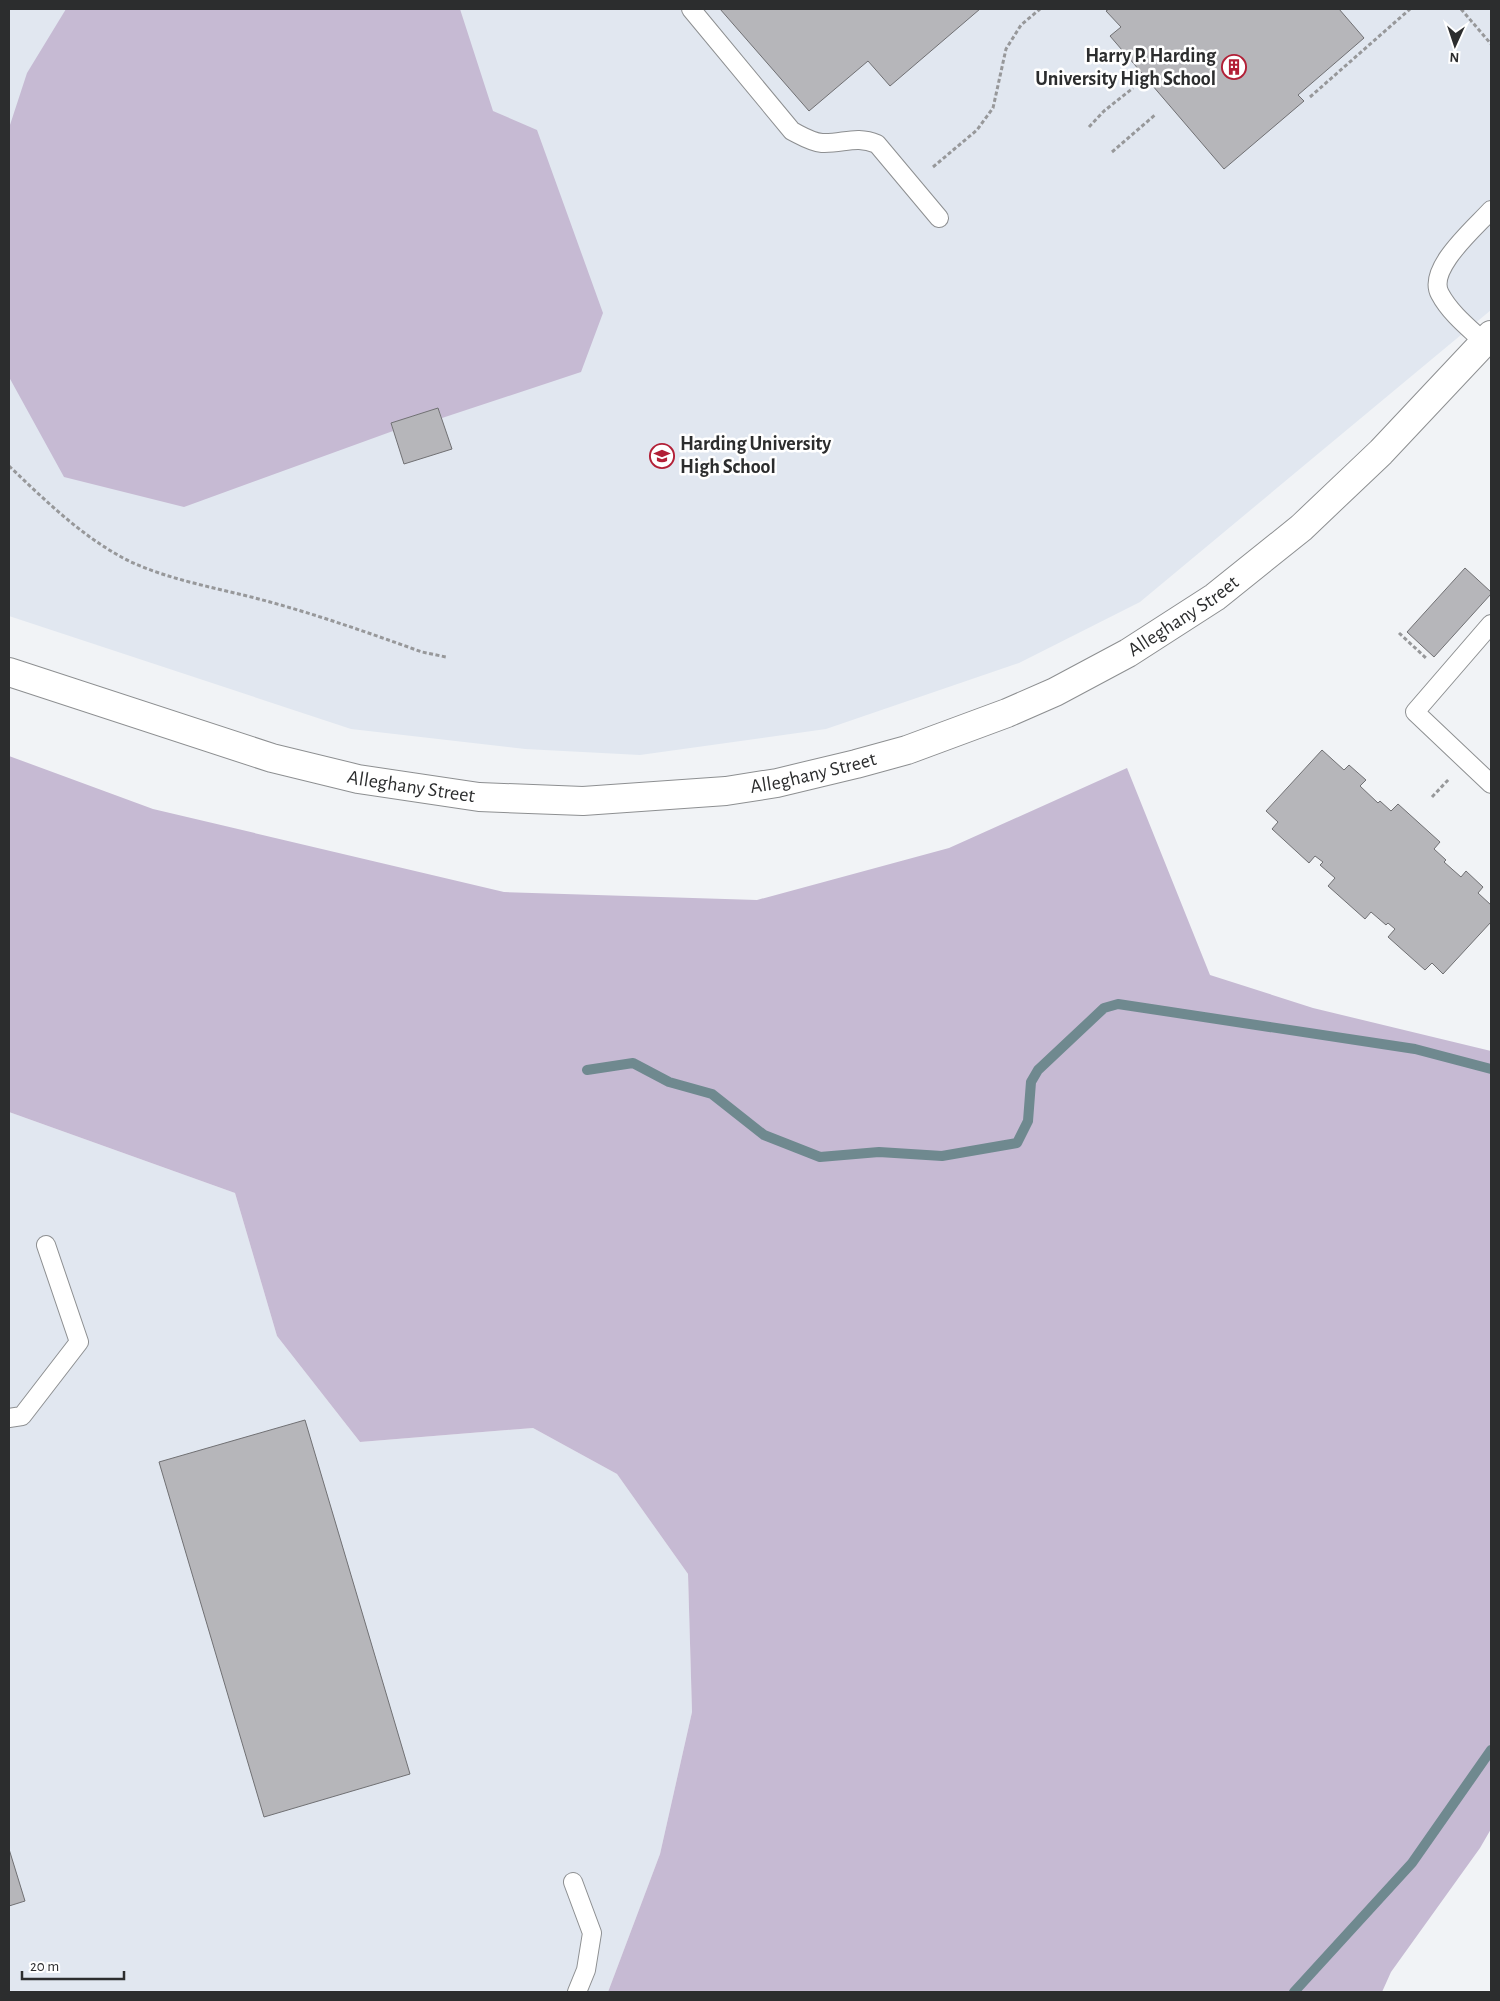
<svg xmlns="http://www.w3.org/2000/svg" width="1500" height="2001" font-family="'Alegreya Sans',sans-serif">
	<rect width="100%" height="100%" fill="#f1f3f6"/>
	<!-- built -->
	<path fill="#e1e7f0" d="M 9,9 L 1491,9 L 1491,310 L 1140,602 L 1019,663 L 826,729 L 640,755 L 525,749 L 351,729 L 9,616 Z
		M 9,1112 L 235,1193 L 277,1336 L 360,1442 L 533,1428 L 617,1474 L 688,1574 L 692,1712 L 660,1854 L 608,1992 L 9,1992 Z"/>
	<!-- green -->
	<path fill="#c6bad3" d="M 66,9 L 460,9 L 493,111 L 537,130 L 603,313 L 581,372 L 442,418 L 438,408 L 391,423 L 393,431 L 184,507 L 64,477 L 9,377 L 9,128 L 27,73 Z
		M 9,756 L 153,809 L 504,892 L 757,900 L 949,848 L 1127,768 L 1210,975 L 1313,1008 L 1491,1051 L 1491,1829 L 1480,1848 L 1391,1972 L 1382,1992 L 608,1992 L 660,1854 L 692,1712 L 688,1574 L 617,1474 L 533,1428 L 360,1442 L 277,1336 L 235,1193 L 9,1112 Z"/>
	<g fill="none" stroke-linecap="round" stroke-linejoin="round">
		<!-- stream -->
		<path stroke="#6f898f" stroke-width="10" d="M 587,1070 L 633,1063 L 669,1082 L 712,1094 L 764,1135 L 820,1157 L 879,1152 L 942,1156 L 1017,1143 L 1028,1121 L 1031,1082 L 1038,1070 L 1104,1008 L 1118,1004 L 1415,1049 L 1491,1069
			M 1294,1992 L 1412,1863 L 1491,1750"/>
	</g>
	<!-- building -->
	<path fill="#b6b6ba" stroke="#707073" d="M 720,9 L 980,9 L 890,86 L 868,61 L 809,111 Z
		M 1109,9 L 1339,9 L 1364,38 L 1298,95 L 1304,101 L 1224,169 L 1110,36 L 1121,27 L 1106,11 Z
		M 438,408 L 452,449 L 404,464 L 391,423 Z
		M 1465,568 L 1491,592 L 1491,594 L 1434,657 L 1407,632 Z
		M 1322,750 L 1344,770 L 1349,765 L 1366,780 L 1360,786 L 1378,803 L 1380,801 L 1391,811 L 1398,804 L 1440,842 L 1434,849 L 1446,860 L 1444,862 L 1461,877 L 1466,871 L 1483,887 L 1478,893 L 1491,905 L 1491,922 L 1443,974 L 1432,963 L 1425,970 L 1388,937 L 1395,929 L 1388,923 L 1386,925 L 1371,912 L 1365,919 L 1328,886 L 1335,878 L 1320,865 L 1323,862 L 1315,856 L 1309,863 L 1272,829 L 1278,822 L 1266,811 Z
		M 305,1420 L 410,1774 L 264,1817 L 159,1462 Z
		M 9,1849 L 25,1901 L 9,1906 Z"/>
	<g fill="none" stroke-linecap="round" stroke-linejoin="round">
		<defs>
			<path id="service" d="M 691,9 L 792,131 C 802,136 811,142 822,143 C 843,144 856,135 877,144 L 939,218
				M 1484,342 C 1469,328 1450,313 1440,294 C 1426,269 1476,227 1491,210
				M 1491,624 L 1415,712 L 1491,784
				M 9,1418 L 22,1416 L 79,1342 L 46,1245
				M 573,1882 L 592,1933 L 586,1970 L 577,1992"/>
			<g id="tertiary">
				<path id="s1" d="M 9,672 L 272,758 L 358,779 L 479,797 L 583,801 L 726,791 L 777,783 L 856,764 L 907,750 L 1007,713 L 1055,692 L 1128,653 L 1215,597 L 1301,528 L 1381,452 L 1491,335"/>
			</g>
		</defs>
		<!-- service casing -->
		<use href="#service" stroke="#8d8f91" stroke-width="20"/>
		<!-- tertiary casing -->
		<use href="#tertiary" stroke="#8d8f91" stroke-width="30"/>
		<!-- path -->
		<path stroke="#97989a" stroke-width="3" stroke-dasharray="4 2.5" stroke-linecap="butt" d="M 1461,9 L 1491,44
			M 1310,97 L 1410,9
			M 1089,127 L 1104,111 L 1133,88
			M 1112,152 L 1156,114
			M 933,167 L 977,130 L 993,108 L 1006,49 L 1021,25 L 1040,9
			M 9,466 C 46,501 84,539 131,562 C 175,582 224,589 270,602 C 321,616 372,634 422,652 L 446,657
			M 1399,633 L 1426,658
			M 1432,797 L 1449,779"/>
		<!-- service -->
		<use href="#service" stroke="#fff" stroke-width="18"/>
		<!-- tertiary -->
		<use href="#tertiary" stroke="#fff" stroke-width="28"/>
	</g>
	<!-- icons -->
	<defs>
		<symbol id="building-ring" viewBox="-11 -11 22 22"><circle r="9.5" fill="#fff" stroke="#b21f36" stroke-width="1.5"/><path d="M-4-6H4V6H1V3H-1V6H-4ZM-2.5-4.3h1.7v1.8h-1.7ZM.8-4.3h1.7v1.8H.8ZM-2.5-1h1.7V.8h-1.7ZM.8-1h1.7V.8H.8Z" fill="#b21f36"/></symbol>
		<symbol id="school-ring" viewBox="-11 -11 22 22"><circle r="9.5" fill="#fff" stroke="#b21f36" stroke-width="1.5"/><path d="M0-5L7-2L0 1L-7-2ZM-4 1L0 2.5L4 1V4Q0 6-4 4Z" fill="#b21f36"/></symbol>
	</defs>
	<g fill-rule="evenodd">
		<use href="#building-ring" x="1220" y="53" width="28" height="28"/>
		<use href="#school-ring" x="648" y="442" width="28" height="28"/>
	</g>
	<g text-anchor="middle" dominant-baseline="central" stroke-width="5" stroke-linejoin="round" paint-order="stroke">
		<!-- poi labels -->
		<g font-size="20" font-weight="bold" fill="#2c2d2e" stroke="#fff" text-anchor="end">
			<text x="1216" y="56">Harry P. Harding<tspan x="1216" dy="23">University High School</tspan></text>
			<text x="680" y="444" text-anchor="start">Harding University<tspan x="680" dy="23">High School</tspan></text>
		</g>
		<!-- street labels -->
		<g font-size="20" fill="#2c2d2e" stroke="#fff">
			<text stroke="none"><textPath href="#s1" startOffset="1229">Alleghany Street</textPath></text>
			<text stroke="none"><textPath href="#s1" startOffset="824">Alleghany Street</textPath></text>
			<text stroke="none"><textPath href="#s1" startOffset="419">Alleghany Street</textPath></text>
		</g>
	</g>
	<!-- border -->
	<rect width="1500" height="2001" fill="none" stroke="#2c2d2e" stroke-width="20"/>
	<!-- north arrow -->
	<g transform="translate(1455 45) rotate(183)" stroke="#ffffff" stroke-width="4" paint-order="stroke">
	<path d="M0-4L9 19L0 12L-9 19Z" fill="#2c2d2e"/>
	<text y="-8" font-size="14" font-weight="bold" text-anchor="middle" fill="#2c2d2e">N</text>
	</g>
	<!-- scale -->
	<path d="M22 1971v8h102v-8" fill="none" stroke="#2c2d2e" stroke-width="2.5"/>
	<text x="30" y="1971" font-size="15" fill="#2c2d2e" stroke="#ffffff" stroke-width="4" paint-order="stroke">20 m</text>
</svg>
